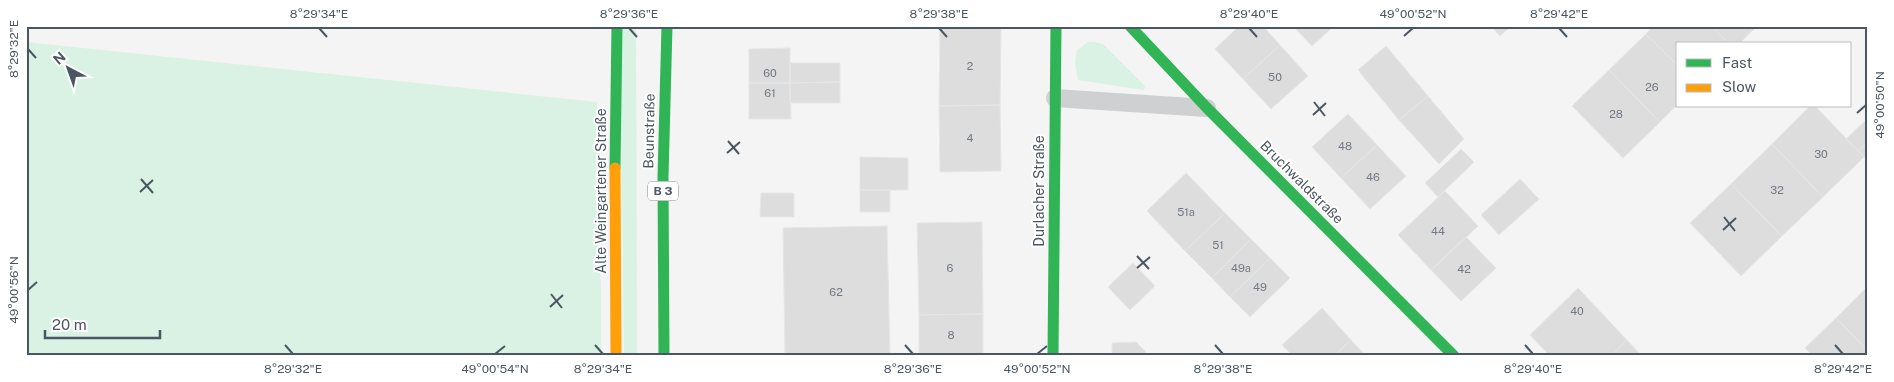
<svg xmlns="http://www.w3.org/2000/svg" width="1894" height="382" font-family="'Public Sans',sans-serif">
	<rect width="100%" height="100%" fill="#f4f4f4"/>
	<!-- green -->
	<path fill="#d9f2e3" d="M 620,26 L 636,26 L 637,356 L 624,356 Z
		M 26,42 L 597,102 L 596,192 L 601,288 L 601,356 L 26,356 Z
		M 1088,42 L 1094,42 L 1103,44 L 1145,86 L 1144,90 L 1078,80 L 1075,63 L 1077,50 Z"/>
	<!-- building -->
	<path fill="#ddddde" stroke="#e5e6e7" d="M 1239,26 L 1263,26 L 1280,45 L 1243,79 L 1215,49 Z
		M 1293,26 L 1334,26 L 1312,46 Z
		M 1491,26 L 1511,26 L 1500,36 Z
		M 1653,26 L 1711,26 L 1729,44 L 1678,44 L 1678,66 L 1646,34 Z
		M 1711,26 L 1757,26 L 1739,44 L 1729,44 Z
		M 1001,27 L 1000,105 L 939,106 L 940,28 Z
		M 1646,34 L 1678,66 L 1678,104 L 1660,122 L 1609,70 Z
		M 1280,45 L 1308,76 L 1271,109 L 1243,79 Z
		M 1386,46 L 1428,96 L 1399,120 L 1358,70 Z
		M 790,48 L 790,83 L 749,83 L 749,49 Z
		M 790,63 L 840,63 L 840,82 L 790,83 Z
		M 1609,70 L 1660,122 L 1623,158 L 1572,106 Z
		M 840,82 L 840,103 L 790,103 L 790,83 Z
		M 749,83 L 790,83 L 791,119 L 749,119 Z
		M 1428,96 L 1464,139 L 1439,164 L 1399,120 Z
		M 1000,105 L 1001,171 L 940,172 L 939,106 Z
		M 1810,106 L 1815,106 L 1864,157 L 1823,197 L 1772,144 Z
		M 1348,114 L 1377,145 L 1341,178 L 1312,147 Z
		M 1868,118 L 1868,142 L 1858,151 L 1846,139 Z
		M 1868,142 L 1868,160 L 1858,151 Z
		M 1772,144 L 1823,197 L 1782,236 L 1731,184 Z
		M 1377,145 L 1406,176 L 1370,209 L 1341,178 Z
		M 1461,149 L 1474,162 L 1438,197 L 1425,183 Z
		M 860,157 L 908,158 L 908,190 L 860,190 Z
		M 1186,173 L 1225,213 L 1185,251 L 1147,211 Z
		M 1520,179 L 1539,199 L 1499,235 L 1481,215 Z
		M 1731,184 L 1782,236 L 1741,276 L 1690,223 Z
		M 860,190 L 890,190 L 890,212 L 860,212 Z
		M 1445,191 L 1478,226 L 1431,270 L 1398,235 Z
		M 761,193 L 794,193 L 794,217 L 760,217 Z
		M 1225,213 L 1251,239 L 1212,278 L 1185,251 Z
		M 982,222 L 983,314 L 919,315 L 917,223 Z
		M 887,226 L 890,356 L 785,356 L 783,228 Z
		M 1466,237 L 1496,268 L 1461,301 L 1431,270 Z
		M 1251,239 L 1270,258 L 1230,297 L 1212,278 Z
		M 1270,258 L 1290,278 L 1250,317 L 1230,297 Z
		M 1133,263 L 1155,286 L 1130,310 L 1108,287 Z
		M 1578,288 L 1627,340 L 1611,356 L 1550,356 L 1530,335 Z
		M 1866,288 L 1868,290 L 1868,351 L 1836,318 Z
		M 1322,308 L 1351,340 L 1334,356 L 1293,356 L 1282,345 Z
		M 983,314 L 983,356 L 919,356 L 919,315 Z
		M 1836,318 L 1868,351 L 1868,356 L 1813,356 L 1805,348 Z
		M 1351,340 L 1366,356 L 1334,356 Z
		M 1627,340 L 1642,356 L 1611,356 Z
		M 1136,342 L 1145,351 L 1145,356 L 1112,356 L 1112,343 Z"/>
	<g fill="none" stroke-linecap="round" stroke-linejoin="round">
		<!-- lane -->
		<path stroke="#ced0d2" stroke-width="18" d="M 1055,98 L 1207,108"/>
		<!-- fast -->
		<path stroke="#30b455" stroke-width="11" d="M 1130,26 L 1207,108 L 1454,356
			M 615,168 L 617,26
			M 664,356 L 663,177 L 667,26
			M 1053,356 L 1056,26"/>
		<!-- slow -->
		<path stroke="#ff9f0a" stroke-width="11" d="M 615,168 L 616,356"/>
	</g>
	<!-- ticks -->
	<path fill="none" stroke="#4a5661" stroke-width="2" d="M 319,28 L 327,37M 629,28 L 637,37M 939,28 L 947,37M 1249,28 L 1257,37M 1559,28 L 1567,37M 1404,36 L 1413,28M 28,49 L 36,58M 1314,102 L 1325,116M 1857,113 L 1866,105M 1313,115 L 1326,103M 728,141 L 739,154M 727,153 L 740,142M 141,179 L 153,193M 140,192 L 153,180M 1724,217 L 1735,231M 1723,230 L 1736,218M 1137,256 L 1149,269M 1137,268 L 1150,257M 28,290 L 37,282M 551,294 L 562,308M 550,307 L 563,295M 285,345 L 293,354M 595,345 L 603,354M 905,345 L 913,354M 1215,345 L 1223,354M 1525,345 L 1533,354M 1835,345 L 1843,354M 495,354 L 505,346M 1037,354 L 1047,346"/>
	<g text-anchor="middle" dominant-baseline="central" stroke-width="4" stroke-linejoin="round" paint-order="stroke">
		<!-- number labels -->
		<g font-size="11" fill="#707881">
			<text x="970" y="66">2</text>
			<text x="770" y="73">60</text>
			<text x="1275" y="77">50</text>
			<text x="1652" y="87">26</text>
			<text x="770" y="93">61</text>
			<text x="1616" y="114">28</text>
			<text x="970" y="138">4</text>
			<text x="1345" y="146">48</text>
			<text x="1821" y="154">30</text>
			<text x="1373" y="177">46</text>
			<text x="1777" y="190">32</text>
			<text x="1186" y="212">51a</text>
			<text x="1438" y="231">44</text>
			<text x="1218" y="245">51</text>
			<text x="950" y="268">6</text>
			<text x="1241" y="268">49a</text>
			<text x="1464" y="269">42</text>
			<text x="1260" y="287">49</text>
			<text x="836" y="292">62</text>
			<text x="1577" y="311">40</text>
			<text x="951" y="335">8</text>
		</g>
		<!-- shield labels -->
		<rect fill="#fff" stroke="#808990" stroke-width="1" x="648" y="181.5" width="30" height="19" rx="4"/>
		<g font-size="12" font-weight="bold" fill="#4a5661">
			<text x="663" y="191">B 3</text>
		</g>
		<!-- street labels -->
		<g font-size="14" fill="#4a5661" stroke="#fff">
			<text transform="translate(649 131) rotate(-89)">Beunstraße</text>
			<text transform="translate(1302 182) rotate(45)">Bruchwaldstraße</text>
			<text transform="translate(601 191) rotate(-90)">Alte Weingartener Straße</text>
			<text transform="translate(1039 191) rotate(-90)">Durlacher Straße</text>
		</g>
	</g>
	<!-- border -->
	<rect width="1894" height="382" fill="none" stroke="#ffffff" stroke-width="55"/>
	<!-- legend -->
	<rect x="1676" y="42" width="175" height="65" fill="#ffffff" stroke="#b7bbc0"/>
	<rect x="1686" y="59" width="25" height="8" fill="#30b455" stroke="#b7bbc0"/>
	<text x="1722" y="68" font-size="15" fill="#4a5661">Fast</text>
	<rect x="1686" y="84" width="25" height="8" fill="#ff9f0a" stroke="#b7bbc0"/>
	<text x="1722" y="92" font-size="15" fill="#4a5661">Slow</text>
	<!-- north arrow -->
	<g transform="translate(68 68) rotate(319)" stroke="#ffffff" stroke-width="4" paint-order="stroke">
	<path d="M0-4L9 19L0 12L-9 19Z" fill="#4a5661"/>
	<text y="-8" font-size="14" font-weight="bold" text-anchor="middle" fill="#4a5661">N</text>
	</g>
	<!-- scale -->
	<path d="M45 330v8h115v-8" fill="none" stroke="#4a5661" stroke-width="2.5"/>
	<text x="52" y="330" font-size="15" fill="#4a5661" stroke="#ffffff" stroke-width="4" paint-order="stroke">20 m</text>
	<rect x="28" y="28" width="1838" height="326" fill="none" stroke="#4a5661" stroke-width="2"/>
	<g font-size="12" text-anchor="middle" fill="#4a5661">
		<text x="319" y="18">8°29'34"E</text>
		<text x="629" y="18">8°29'36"E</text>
		<text x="939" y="18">8°29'38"E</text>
		<text x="1249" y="18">8°29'40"E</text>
		<text x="1413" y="18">49°00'52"N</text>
		<text x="1559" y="18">8°29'42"E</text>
		<text transform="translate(14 49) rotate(-90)" y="4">8°29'32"E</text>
		<text transform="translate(1880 105) rotate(-90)" y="4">49°00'50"N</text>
		<text transform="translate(14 290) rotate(-90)" y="4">49°00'56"N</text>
		<text x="293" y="373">8°29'32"E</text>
		<text x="495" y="373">49°00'54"N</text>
		<text x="603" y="373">8°29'34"E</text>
		<text x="913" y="373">8°29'36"E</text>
		<text x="1037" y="373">49°00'52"N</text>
		<text x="1223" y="373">8°29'38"E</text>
		<text x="1533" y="373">8°29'40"E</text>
		<text x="1843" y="373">8°29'42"E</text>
	</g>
</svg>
